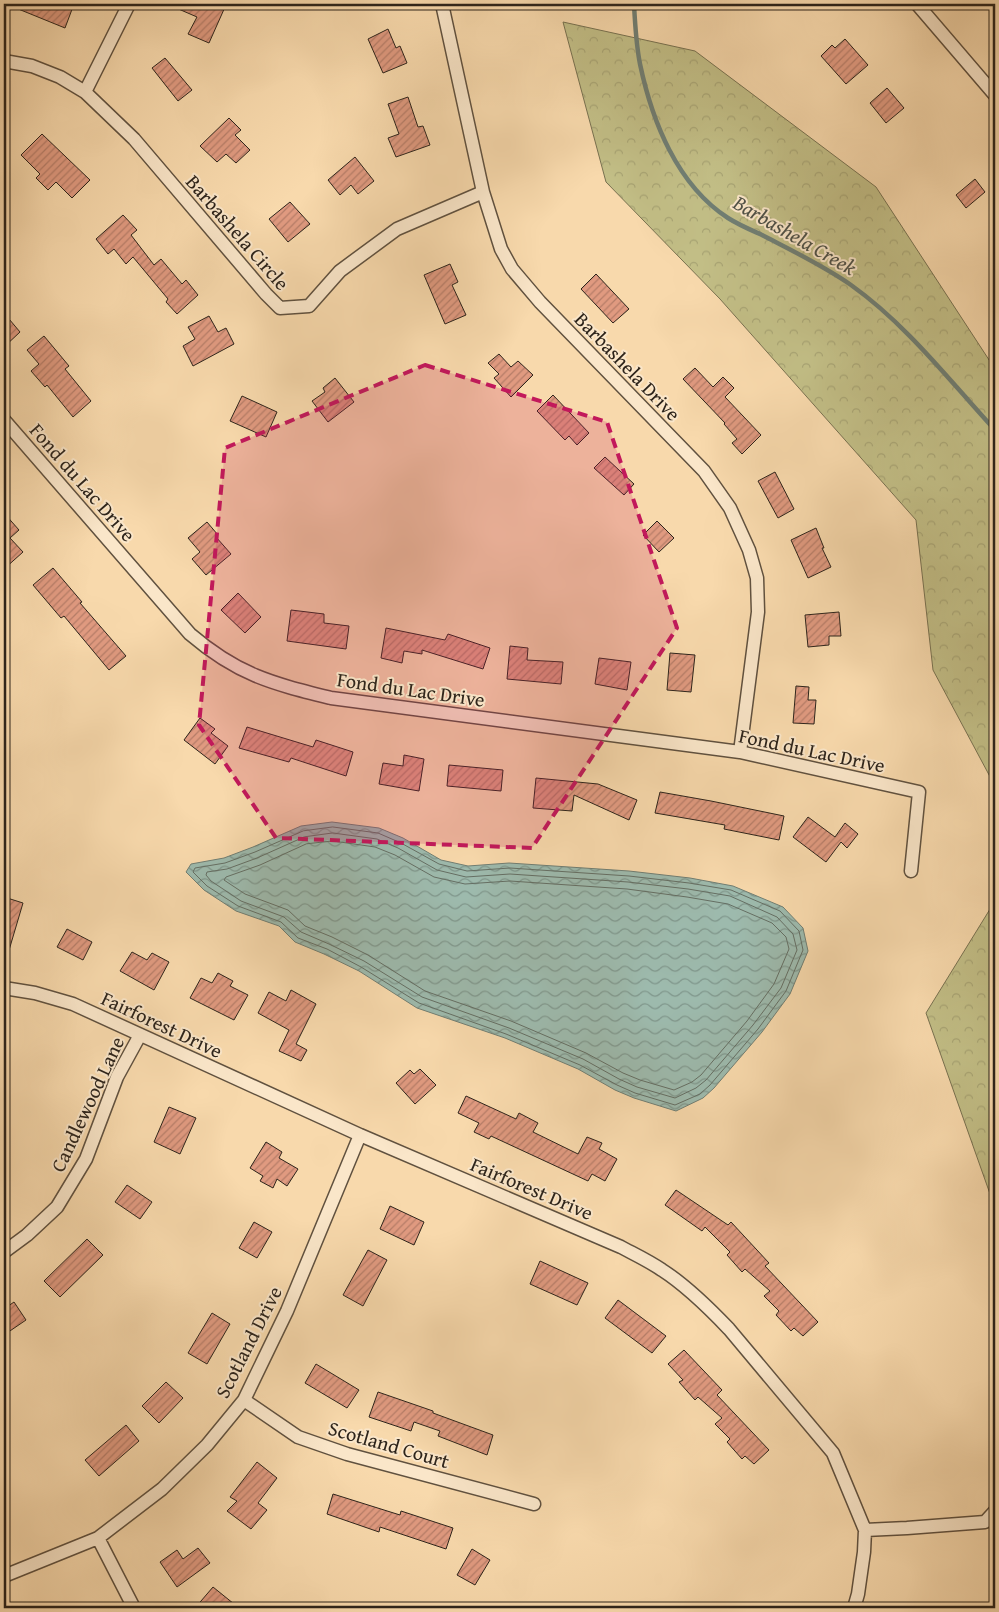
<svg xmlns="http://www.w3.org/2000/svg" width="999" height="1612" font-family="'Gentium Book Plus',serif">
	<defs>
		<pattern id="forest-crowns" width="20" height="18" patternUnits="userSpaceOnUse" patternTransform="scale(1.25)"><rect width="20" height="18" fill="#c2be86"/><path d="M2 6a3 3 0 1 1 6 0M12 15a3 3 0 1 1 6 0" fill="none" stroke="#a7a373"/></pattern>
		<pattern id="water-waves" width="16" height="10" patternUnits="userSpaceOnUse" patternTransform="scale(1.25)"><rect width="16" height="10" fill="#9dbaad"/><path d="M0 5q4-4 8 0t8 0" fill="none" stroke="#80978c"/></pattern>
		<pattern id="building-hatch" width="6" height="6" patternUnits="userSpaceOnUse" patternTransform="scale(1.25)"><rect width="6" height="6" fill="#e09a80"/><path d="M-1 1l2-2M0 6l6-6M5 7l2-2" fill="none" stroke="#b67d68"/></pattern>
	</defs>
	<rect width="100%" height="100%" fill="#f8d9ac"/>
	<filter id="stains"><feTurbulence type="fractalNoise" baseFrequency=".004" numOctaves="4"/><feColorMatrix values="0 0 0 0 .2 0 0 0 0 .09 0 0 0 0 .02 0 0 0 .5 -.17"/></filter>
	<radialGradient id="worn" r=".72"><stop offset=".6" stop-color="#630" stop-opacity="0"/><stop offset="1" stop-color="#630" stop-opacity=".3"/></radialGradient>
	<!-- forest -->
	<path fill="url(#forest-crowns)" stroke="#787150" d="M 563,22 L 695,51 L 876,187 L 995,369 L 995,786 L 933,670 L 916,520 L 720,299 L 606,182 Z
		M 995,901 L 995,1208 L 926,1013 Z"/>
	<!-- water -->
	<path fill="url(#water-waves)" stroke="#707e73" d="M 332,822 L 379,828 L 403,838 L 441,860 L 468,866 L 509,863 L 629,871 L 690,878 L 733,886 L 783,907 L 803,928 L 808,951 L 790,994 L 762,1032 L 714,1088 L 703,1098 L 676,1111 L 634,1098 L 615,1090 L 578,1069 L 505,1038 L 417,1008 L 359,971 L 324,954 L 295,942 L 279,926 L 236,911 L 204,890 L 186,872 L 191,864 L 224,858 L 253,847 L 301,826 Z"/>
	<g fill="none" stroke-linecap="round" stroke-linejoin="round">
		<!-- shore -->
		<path stroke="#656f64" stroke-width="1" d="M 333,827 L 378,833 L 401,843 L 439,864 L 467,871 L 510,868 L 629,876 L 689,883 L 731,890 L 780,911 L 799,931 L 803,950 L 786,991 L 758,1029 L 710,1085 L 700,1094 L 675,1105 L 635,1093 L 617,1085 L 580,1065 L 506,1034 L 419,1003 L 361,967 L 327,949 L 298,938 L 281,922 L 238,906 L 207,886 L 193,872 L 195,868 L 225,863 L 255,852 L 303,831 Z
			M 333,833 L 377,839 L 398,848 L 437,870 L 466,877 L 510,874 L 628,882 L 688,889 L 730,896 L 777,917 L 793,934 L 797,950 L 781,988 L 753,1025 L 706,1080 L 696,1088 L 675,1098 L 637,1087 L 619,1079 L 583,1059 L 509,1028 L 422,997 L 364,961 L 329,944 L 301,932 L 284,917 L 241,901 L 211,881 L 206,875 L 207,872 L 227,869 L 257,858 L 304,837 Z
			M 333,841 L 375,847 L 395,855 L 434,877 L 465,884 L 510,881 L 627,889 L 687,897 L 728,904 L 772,923 L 786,937 L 789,949 L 774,984 L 747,1021 L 701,1075 L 692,1082 L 674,1090 L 640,1080 L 623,1073 L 586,1053 L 511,1021 L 425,991 L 368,955 L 332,937 L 305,926 L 288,910 L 245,894 L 224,880 L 226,877 L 260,865 L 306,844 Z"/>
		<!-- stream -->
		<path stroke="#707e73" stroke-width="4.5" d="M 634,4 C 635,24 636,44 640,64 C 652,121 677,185 728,218 C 739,225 751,230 762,235 C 791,250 824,266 851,285 C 907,325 949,380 995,430"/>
	</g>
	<!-- building -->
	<path fill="url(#building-hatch)" stroke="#2d241b" d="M 6,4 L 74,4 L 65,28 Z
		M 167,4 L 219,4 L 225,7 L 209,43 L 188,34 L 197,17 Z
		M 388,29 L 396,48 L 400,46 L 407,63 L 383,73 L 368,39 Z
		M 845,39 L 868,65 L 846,84 L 821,56 L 832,45 L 835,48 Z
		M 165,58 L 192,90 L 178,101 L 152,68 Z
		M 887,88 L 904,108 L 886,123 L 870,103 Z
		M 408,97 L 418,127 L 423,126 L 430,145 L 396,157 L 388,138 L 399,134 L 388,104 Z
		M 229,118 L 241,130 L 235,135 L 250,150 L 236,163 L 226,154 L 217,162 L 200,146 Z
		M 42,134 L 90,180 L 72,198 L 56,182 L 48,190 L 36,178 L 40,174 L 21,155 Z
		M 355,157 L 374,181 L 358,194 L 351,185 L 340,195 L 328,180 Z
		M 975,179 L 985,192 L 966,208 L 956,195 Z
		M 290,202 L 310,224 L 288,242 L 269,219 Z
		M 123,215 L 137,230 L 131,235 L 154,265 L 161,259 L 182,284 L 186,280 L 198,295 L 177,314 L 166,302 L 168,299 L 133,257 L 126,264 L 114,249 L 108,254 L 96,239 Z
		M 450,264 L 458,282 L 452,285 L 466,315 L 445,324 L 424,275 Z
		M 596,274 L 629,309 L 613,323 L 581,289 Z
		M 4,313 L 20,332 L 4,347 Z
		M 209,316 L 218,332 L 226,328 L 234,344 L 193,366 L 183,346 L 195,339 L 188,327 Z
		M 44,336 L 69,366 L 65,369 L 91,401 L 73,417 L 47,385 L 45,387 L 31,371 L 39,364 L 27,350 Z
		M 499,354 L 511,367 L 518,361 L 533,375 L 511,397 L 494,378 L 499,374 L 488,363 Z
		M 695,368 L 713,387 L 723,377 L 734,388 L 725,397 L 761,435 L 742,454 L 732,443 L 737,439 L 724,424 L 725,423 L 683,379 Z
		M 335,378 L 354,402 L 328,422 L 312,401 L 325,392 L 323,388 Z
		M 553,395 L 589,433 L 577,445 L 569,436 L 565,440 L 537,411 Z
		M 242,396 L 277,412 L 266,437 L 230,421 Z
		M 605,457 L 634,484 L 624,495 L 594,468 Z
		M 775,472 L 794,509 L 778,518 L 758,481 Z
		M 4,513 L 19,530 L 10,538 L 23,552 L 4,569 Z
		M 657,521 L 674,538 L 659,552 L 643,535 Z
		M 207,522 L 218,535 L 216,537 L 231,554 L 206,575 L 192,559 L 200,552 L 188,538 Z
		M 816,528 L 824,548 L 822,548 L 831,567 L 808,578 L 791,540 Z
		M 53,568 L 82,602 L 80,603 L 126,656 L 109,670 L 64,616 L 61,618 L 33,585 Z
		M 238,593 L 261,617 L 245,633 L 221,610 Z
		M 291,610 L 324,614 L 324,623 L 349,626 L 346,649 L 287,641 Z
		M 839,612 L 841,636 L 829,636 L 829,645 L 808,647 L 805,615 Z
		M 386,628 L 445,640 L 448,634 L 490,648 L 483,669 L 422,650 L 422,654 L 404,651 L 402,663 L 381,658 Z
		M 510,646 L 528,648 L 527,660 L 563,662 L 561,684 L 507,679 Z
		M 670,653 L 695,655 L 691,692 L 667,690 Z
		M 599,658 L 631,662 L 627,690 L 595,684 Z
		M 796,686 L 809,687 L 808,700 L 816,700 L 814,724 L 793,723 Z
		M 200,718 L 215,729 L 211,733 L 228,746 L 215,764 L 184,740 Z
		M 247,727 L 313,747 L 316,740 L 353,752 L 346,776 L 291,758 L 289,762 L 239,748 Z
		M 404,755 L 424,759 L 419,791 L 379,784 L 383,763 L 403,766 Z
		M 449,765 L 503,770 L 501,791 L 447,786 Z
		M 536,778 L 598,784 L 637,800 L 629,820 L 574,795 L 572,811 L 533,808 Z
		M 660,792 L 711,801 L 784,816 L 779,840 L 724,829 L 725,825 L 655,813 Z
		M 808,817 L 835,837 L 845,823 L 858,834 L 847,848 L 841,842 L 826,862 L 793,837 Z
		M 4,897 L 23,903 L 7,957 L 4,957 Z
		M 67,929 L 92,942 L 83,960 L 57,947 Z
		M 132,952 L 147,960 L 152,953 L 169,962 L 154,990 L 120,971 Z
		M 218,973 L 233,981 L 230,986 L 248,995 L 234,1020 L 190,998 L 201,978 L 212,983 Z
		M 291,990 L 316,1004 L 296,1044 L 307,1050 L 301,1061 L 279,1051 L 289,1030 L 258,1013 L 269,992 L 286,1001 Z
		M 420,1069 L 436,1085 L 415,1104 L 396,1083 L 410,1070 L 414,1074 Z
		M 466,1096 L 516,1119 L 519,1113 L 538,1123 L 533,1132 L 578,1154 L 587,1137 L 602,1143 L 599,1149 L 617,1159 L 605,1181 L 592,1174 L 588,1181 L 491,1136 L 489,1139 L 474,1132 L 479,1123 L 458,1113 Z
		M 169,1107 L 196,1118 L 180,1154 L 154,1142 Z
		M 266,1142 L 282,1152 L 279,1158 L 298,1169 L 287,1186 L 277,1179 L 273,1188 L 260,1181 L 263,1176 L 250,1168 Z
		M 127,1185 L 152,1202 L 140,1219 L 115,1202 Z
		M 676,1190 L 728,1225 L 731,1222 L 769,1263 L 765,1266 L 818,1322 L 803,1336 L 794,1328 L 791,1331 L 776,1315 L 779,1311 L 764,1296 L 770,1291 L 745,1269 L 742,1272 L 727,1255 L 730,1252 L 705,1227 L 702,1231 L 665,1205 Z
		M 390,1206 L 424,1222 L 414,1245 L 380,1229 Z
		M 254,1222 L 272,1232 L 257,1258 L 239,1248 Z
		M 87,1239 L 103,1255 L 60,1297 L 44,1281 Z
		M 368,1250 L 387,1260 L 363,1306 L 343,1295 Z
		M 540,1261 L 588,1283 L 577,1305 L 530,1284 Z
		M 618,1300 L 666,1336 L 652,1353 L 605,1318 Z
		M 14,1302 L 26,1320 L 4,1335 L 4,1309 Z
		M 212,1313 L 230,1324 L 207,1364 L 188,1353 Z
		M 684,1350 L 722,1390 L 717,1395 L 769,1450 L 754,1464 L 745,1456 L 742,1459 L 727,1442 L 730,1439 L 715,1424 L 722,1418 L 698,1397 L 695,1400 L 679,1382 L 683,1380 L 668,1364 Z
		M 316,1364 L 359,1390 L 347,1408 L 305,1383 Z
		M 166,1382 L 183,1398 L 159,1423 L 142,1406 Z
		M 378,1392 L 433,1411 L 433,1413 L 493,1435 L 487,1455 L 438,1436 L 440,1431 L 414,1422 L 411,1431 L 369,1417 Z
		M 126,1425 L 139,1441 L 99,1476 L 85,1460 Z
		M 257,1462 L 277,1478 L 258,1503 L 267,1510 L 251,1529 L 227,1511 L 237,1501 L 230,1497 Z
		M 333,1494 L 400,1515 L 401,1511 L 453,1528 L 446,1549 L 380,1527 L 379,1532 L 327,1514 Z
		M 198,1548 L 210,1563 L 177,1587 L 160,1562 L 177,1550 L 183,1559 Z
		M 472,1549 L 490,1560 L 475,1585 L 457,1575 Z
		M 213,1587 L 239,1608 L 195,1608 Z"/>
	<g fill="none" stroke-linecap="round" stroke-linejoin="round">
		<defs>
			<path id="minor" d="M 442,4 L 483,192 L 501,249 L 512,269 L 540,302 L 704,471 L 730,508 L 749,550 L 757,578 L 758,612 L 740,752
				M 917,4 L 995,95
				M 4,61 L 32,66 L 60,77 L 85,92 L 134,139 L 266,294 L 280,308 L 309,306 L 340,271 L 397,229 L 483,192
				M 85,92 L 129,4
				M 4,420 L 190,634 C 238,675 271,683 331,698 L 740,752 L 919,792 L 911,871
				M 4,988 L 35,993 L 73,1004 L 360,1135 L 621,1247 C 634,1254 649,1261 662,1270 C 687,1286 709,1308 729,1329 L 833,1453 L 865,1530 L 864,1552 L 858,1594 L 854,1608
				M 4,1252 L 27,1235 L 57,1207 L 86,1159 L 117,1077 L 140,1035
				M 244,1400 L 298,1437 L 347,1454 L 534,1504
				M 865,1530 L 907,1528 L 985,1522 L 995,1511
				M 98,1538 L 134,1608
				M 4,1576 L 98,1538 L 162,1489 L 207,1445 L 244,1400 L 287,1311 L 360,1135"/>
		</defs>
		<!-- minor casing -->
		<use href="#minor" stroke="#60513f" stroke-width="15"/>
		<!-- minor -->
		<use href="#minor" stroke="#fae6c9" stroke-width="12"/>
	</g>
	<!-- marked area -->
	<path fill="#c2185b" fill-opacity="0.2" stroke="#c2185b" stroke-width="4" stroke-dasharray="10 6" stroke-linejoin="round" d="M 425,365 L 607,422 L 677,628 L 532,848 L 276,838 L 199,725 L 225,448 Z"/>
	<g text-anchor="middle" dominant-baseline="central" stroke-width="4" stroke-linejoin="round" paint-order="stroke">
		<!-- street labels -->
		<g font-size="20" fill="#2d241b" stroke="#fae6c9">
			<text transform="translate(238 232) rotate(49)">Barbashela Circle</text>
			<text transform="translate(628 366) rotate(46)">Barbashela Drive</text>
			<text transform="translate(83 482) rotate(49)">Fond du Lac Drive</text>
			<text transform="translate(411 689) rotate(8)">Fond du Lac Drive</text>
			<text transform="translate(812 750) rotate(12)">Fond du Lac Drive</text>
			<text transform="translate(162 1024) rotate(25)">Fairforest Drive</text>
			<text transform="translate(87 1104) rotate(-65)">Candlewood Lane</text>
			<text transform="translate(532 1188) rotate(23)">Fairforest Drive</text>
			<text transform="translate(248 1342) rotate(-63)">Scotland Drive</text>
			<text transform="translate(389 1444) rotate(16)">Scotland Court</text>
		</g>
		<!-- water labels -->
		<g font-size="21" font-style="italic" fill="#4f5147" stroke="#fae6c9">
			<text transform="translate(795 235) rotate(30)">Barbashela Creek</text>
		</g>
	</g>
	<!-- margin -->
	<rect width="999" height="1612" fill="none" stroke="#f8d9ac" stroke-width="20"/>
	<rect x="5" y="5" width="989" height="1602" fill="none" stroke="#2d241b" stroke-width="2.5"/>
	<rect x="10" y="10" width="979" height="1592" fill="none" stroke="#2d241b"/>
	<rect width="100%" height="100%" filter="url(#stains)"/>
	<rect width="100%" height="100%" fill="url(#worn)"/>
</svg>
